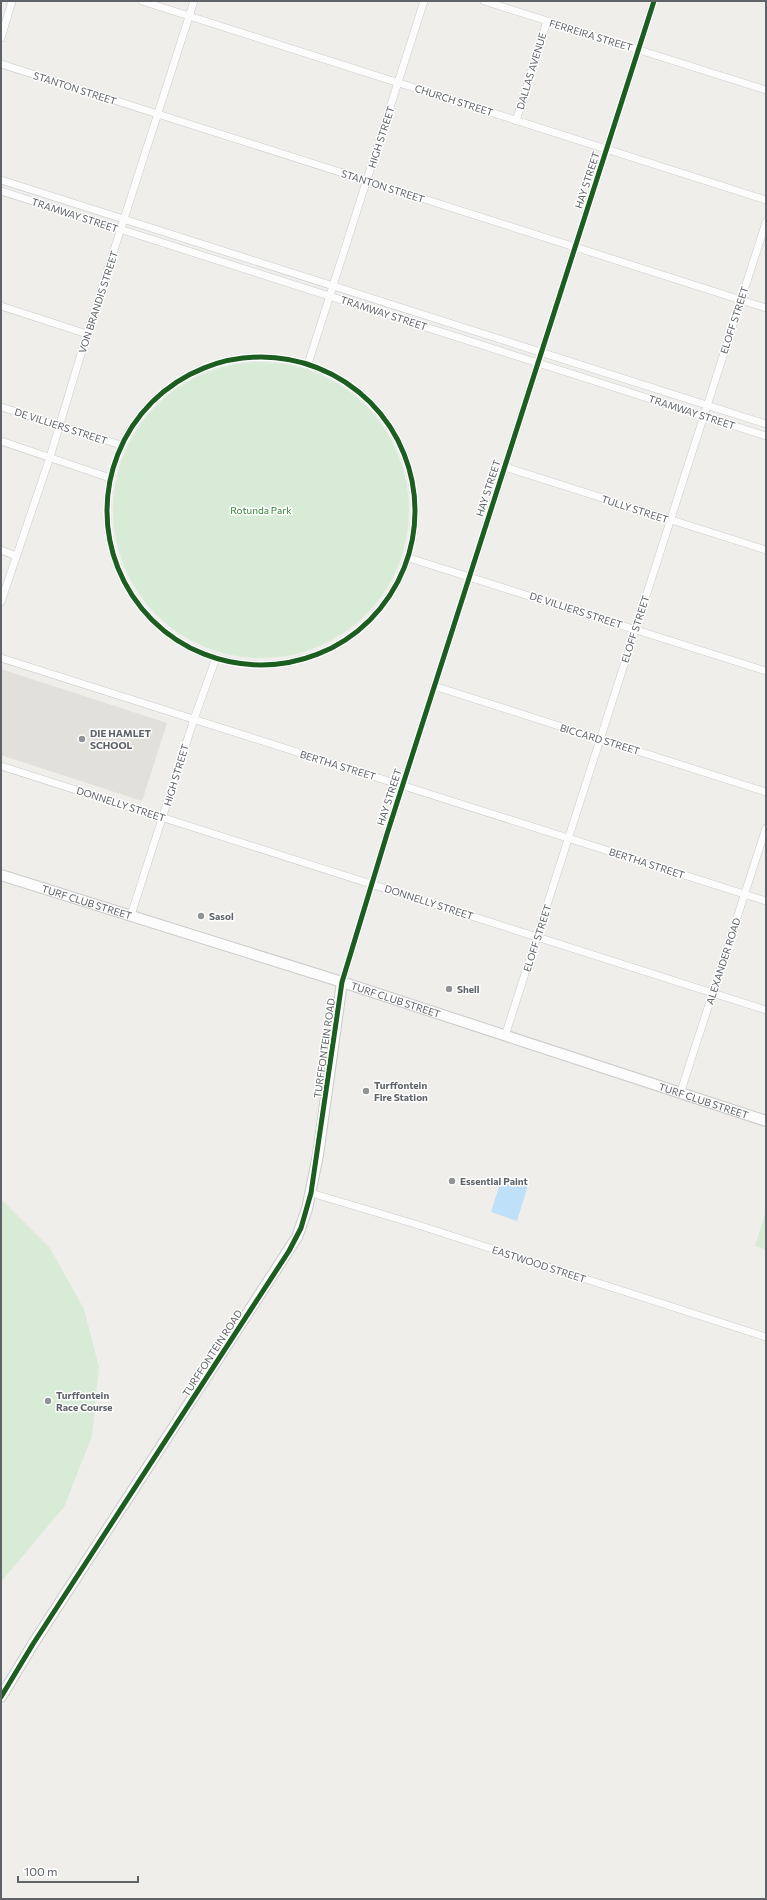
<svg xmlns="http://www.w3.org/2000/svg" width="767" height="1900" font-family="Commissioner,sans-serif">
	<rect width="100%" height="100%" fill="#efeeea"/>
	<!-- education -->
	<path fill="#e2e0da" d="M 1,669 L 167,723 L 142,801 L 1,755 Z"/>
	<!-- green -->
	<path fill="#d8ebd6" d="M113 510a148 148 0 1 1 296 0a148 148 0 1 1-296 0Z
		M 1,1199 L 50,1248 L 84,1309 L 99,1367 L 92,1436 L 64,1507 L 1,1582 Z
		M 766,1211 L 766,1250 L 755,1246 Z"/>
	<!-- water -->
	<path fill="#bfe0f9" d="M 502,1177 L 528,1185 L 517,1221 L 491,1212 Z"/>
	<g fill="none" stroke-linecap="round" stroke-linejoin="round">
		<defs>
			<path id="street" d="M 142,1 L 766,200
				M 484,1 L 766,90
				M 1,38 L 12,1
				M 1,64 L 766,308
				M 516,121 L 547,21
				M 1,180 L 766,424
				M 1,191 L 766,436
				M 1,306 L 87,334
				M107 511a154 154 0 1 1 308 0a154 154 0 1 1-308 0Z
				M 308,364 L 424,1
				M 1,407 L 121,445
				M 1,441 L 110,478
				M 505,467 L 766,550
				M 1,550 L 16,556
				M 409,558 L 766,671
				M 1,602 L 50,457 L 87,334 L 194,1
				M 1,658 L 766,901
				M 434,686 L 766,792
				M 1,766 L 766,1010
				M 131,915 L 194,719 L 216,658
				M 342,982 L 387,834 L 654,1
				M 505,1036 L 766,222
				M 680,1094 L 766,828
				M 311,1193 L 415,1224 L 766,1337"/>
			<g id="secondary">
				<path id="s1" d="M 1,875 L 342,982 L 766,1121"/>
				<path d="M 1,1697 L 33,1644 L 297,1237 L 307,1209 L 318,1155 L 342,982"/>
			</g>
		</defs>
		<!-- street casing -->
		<use href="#street" stroke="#cbcccc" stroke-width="8"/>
		<!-- secondary casing -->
		<use href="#secondary" stroke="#cacacb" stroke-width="12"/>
		<!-- street -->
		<use href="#street" stroke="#fdfcfc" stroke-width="7"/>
		<!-- secondary -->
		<use href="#secondary" stroke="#fdfcfc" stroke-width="10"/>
		<defs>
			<path id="cycleway" d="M107 511a154 154 0 1 1 308 0a154 154 0 1 1-308 0Z
				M 1,1697 L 33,1644 L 289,1251 L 301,1228 L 311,1193 L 342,982 L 387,834 L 654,1"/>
		</defs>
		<!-- cycleway casing -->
		<use href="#cycleway" stroke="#fff" stroke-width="8"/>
		<!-- cycleway -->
		<use href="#cycleway" stroke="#1b5e20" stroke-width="5"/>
	</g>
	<!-- markers -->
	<g fill="#919496" stroke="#fff" stroke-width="1.5">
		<circle cx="82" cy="739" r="4"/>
		<circle cx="201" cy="916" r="4"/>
		<circle cx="449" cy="989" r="4"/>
		<circle cx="366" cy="1091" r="4"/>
		<circle cx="452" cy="1181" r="4"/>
		<circle cx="48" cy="1401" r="4"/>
	</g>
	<g text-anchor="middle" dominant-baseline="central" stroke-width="3" stroke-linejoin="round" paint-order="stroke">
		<!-- street labels -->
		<g font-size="10" fill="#5f6368" stroke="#fff">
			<text transform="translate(591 35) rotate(17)">FERREIRA STREET</text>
			<text transform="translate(531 71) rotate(-73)">DALLAS AVENUE</text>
			<text transform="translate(75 88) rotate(18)">STANTON STREET</text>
			<text transform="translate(454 100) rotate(18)">CHURCH STREET</text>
			<text transform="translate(381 137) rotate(-72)">HIGH STREET</text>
			<text transform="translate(587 180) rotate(-72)">HAY STREET</text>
			<text transform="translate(383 186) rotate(18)">STANTON STREET</text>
			<text transform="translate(75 215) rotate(18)">TRAMWAY STREET</text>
			<text transform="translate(98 302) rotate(-72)">VON BRANDIS STREET</text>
			<text transform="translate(384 313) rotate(18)">TRAMWAY STREET</text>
			<text transform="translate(734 320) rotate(-72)">ELOFF STREET</text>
			<text transform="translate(692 412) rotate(18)">TRAMWAY STREET</text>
			<text transform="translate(61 426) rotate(18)">DE VILLIERS STREET</text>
			<text transform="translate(488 488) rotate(-72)">HAY STREET</text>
			<text transform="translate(635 509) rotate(18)">TULLY STREET</text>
			<text transform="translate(576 610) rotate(18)">DE VILLIERS STREET</text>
			<text transform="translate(635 629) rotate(-72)">ELOFF STREET</text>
			<text transform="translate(600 739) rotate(17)">BICCARD STREET</text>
			<text transform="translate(338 765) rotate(17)">BERTHA STREET</text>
			<text transform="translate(176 775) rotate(-73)">HIGH STREET</text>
			<text transform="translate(389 797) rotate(-72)">HAY STREET</text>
			<text transform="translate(121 804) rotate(18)">DONNELLY STREET</text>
			<text transform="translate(647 863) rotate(18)">BERTHA STREET</text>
			<text stroke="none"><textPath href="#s1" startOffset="90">TURF CLUB STREET</textPath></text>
			<text transform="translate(429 902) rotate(18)">DONNELLY STREET</text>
			<text transform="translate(537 938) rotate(-72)">ELOFF STREET</text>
			<text transform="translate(723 961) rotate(-72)">ALEXANDER ROAD</text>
			<text stroke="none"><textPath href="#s1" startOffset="414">TURF CLUB STREET</textPath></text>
			<text transform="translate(324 1048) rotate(-82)">TURFFONTEIN ROAD</text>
			<text stroke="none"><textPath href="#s1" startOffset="738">TURF CLUB STREET</textPath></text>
			<text transform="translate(539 1264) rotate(18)">EASTWOOD STREET</text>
			<text transform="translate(212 1353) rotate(-57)">TURFFONTEIN ROAD</text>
		</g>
		<!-- park labels -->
		<g font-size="10" fill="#348238" stroke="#fff">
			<text x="261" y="510">Rotunda Park</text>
		</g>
		<!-- poi labels -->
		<g font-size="10" font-weight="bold" fill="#5f6368" stroke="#fff" text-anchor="start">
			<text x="90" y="733">DIE HAMLET<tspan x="90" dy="12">SCHOOL</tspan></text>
			<text x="209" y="916">Sasol</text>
			<text x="457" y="989">Shell</text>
			<text x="374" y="1085">Turffontein<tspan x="374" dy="12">Fire Station</tspan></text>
			<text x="460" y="1181">Essential Paint</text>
			<text x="56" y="1395">Turffontein<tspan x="56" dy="12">Race Course</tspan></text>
		</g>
	</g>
	<!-- border -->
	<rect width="767" height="1900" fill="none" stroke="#5f6368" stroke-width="4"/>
	<!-- scale -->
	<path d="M18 1876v6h120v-6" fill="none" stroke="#5f6368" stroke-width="2"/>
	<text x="24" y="1876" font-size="12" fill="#5f6368" stroke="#ffffff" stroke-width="3" paint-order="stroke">100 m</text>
</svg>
